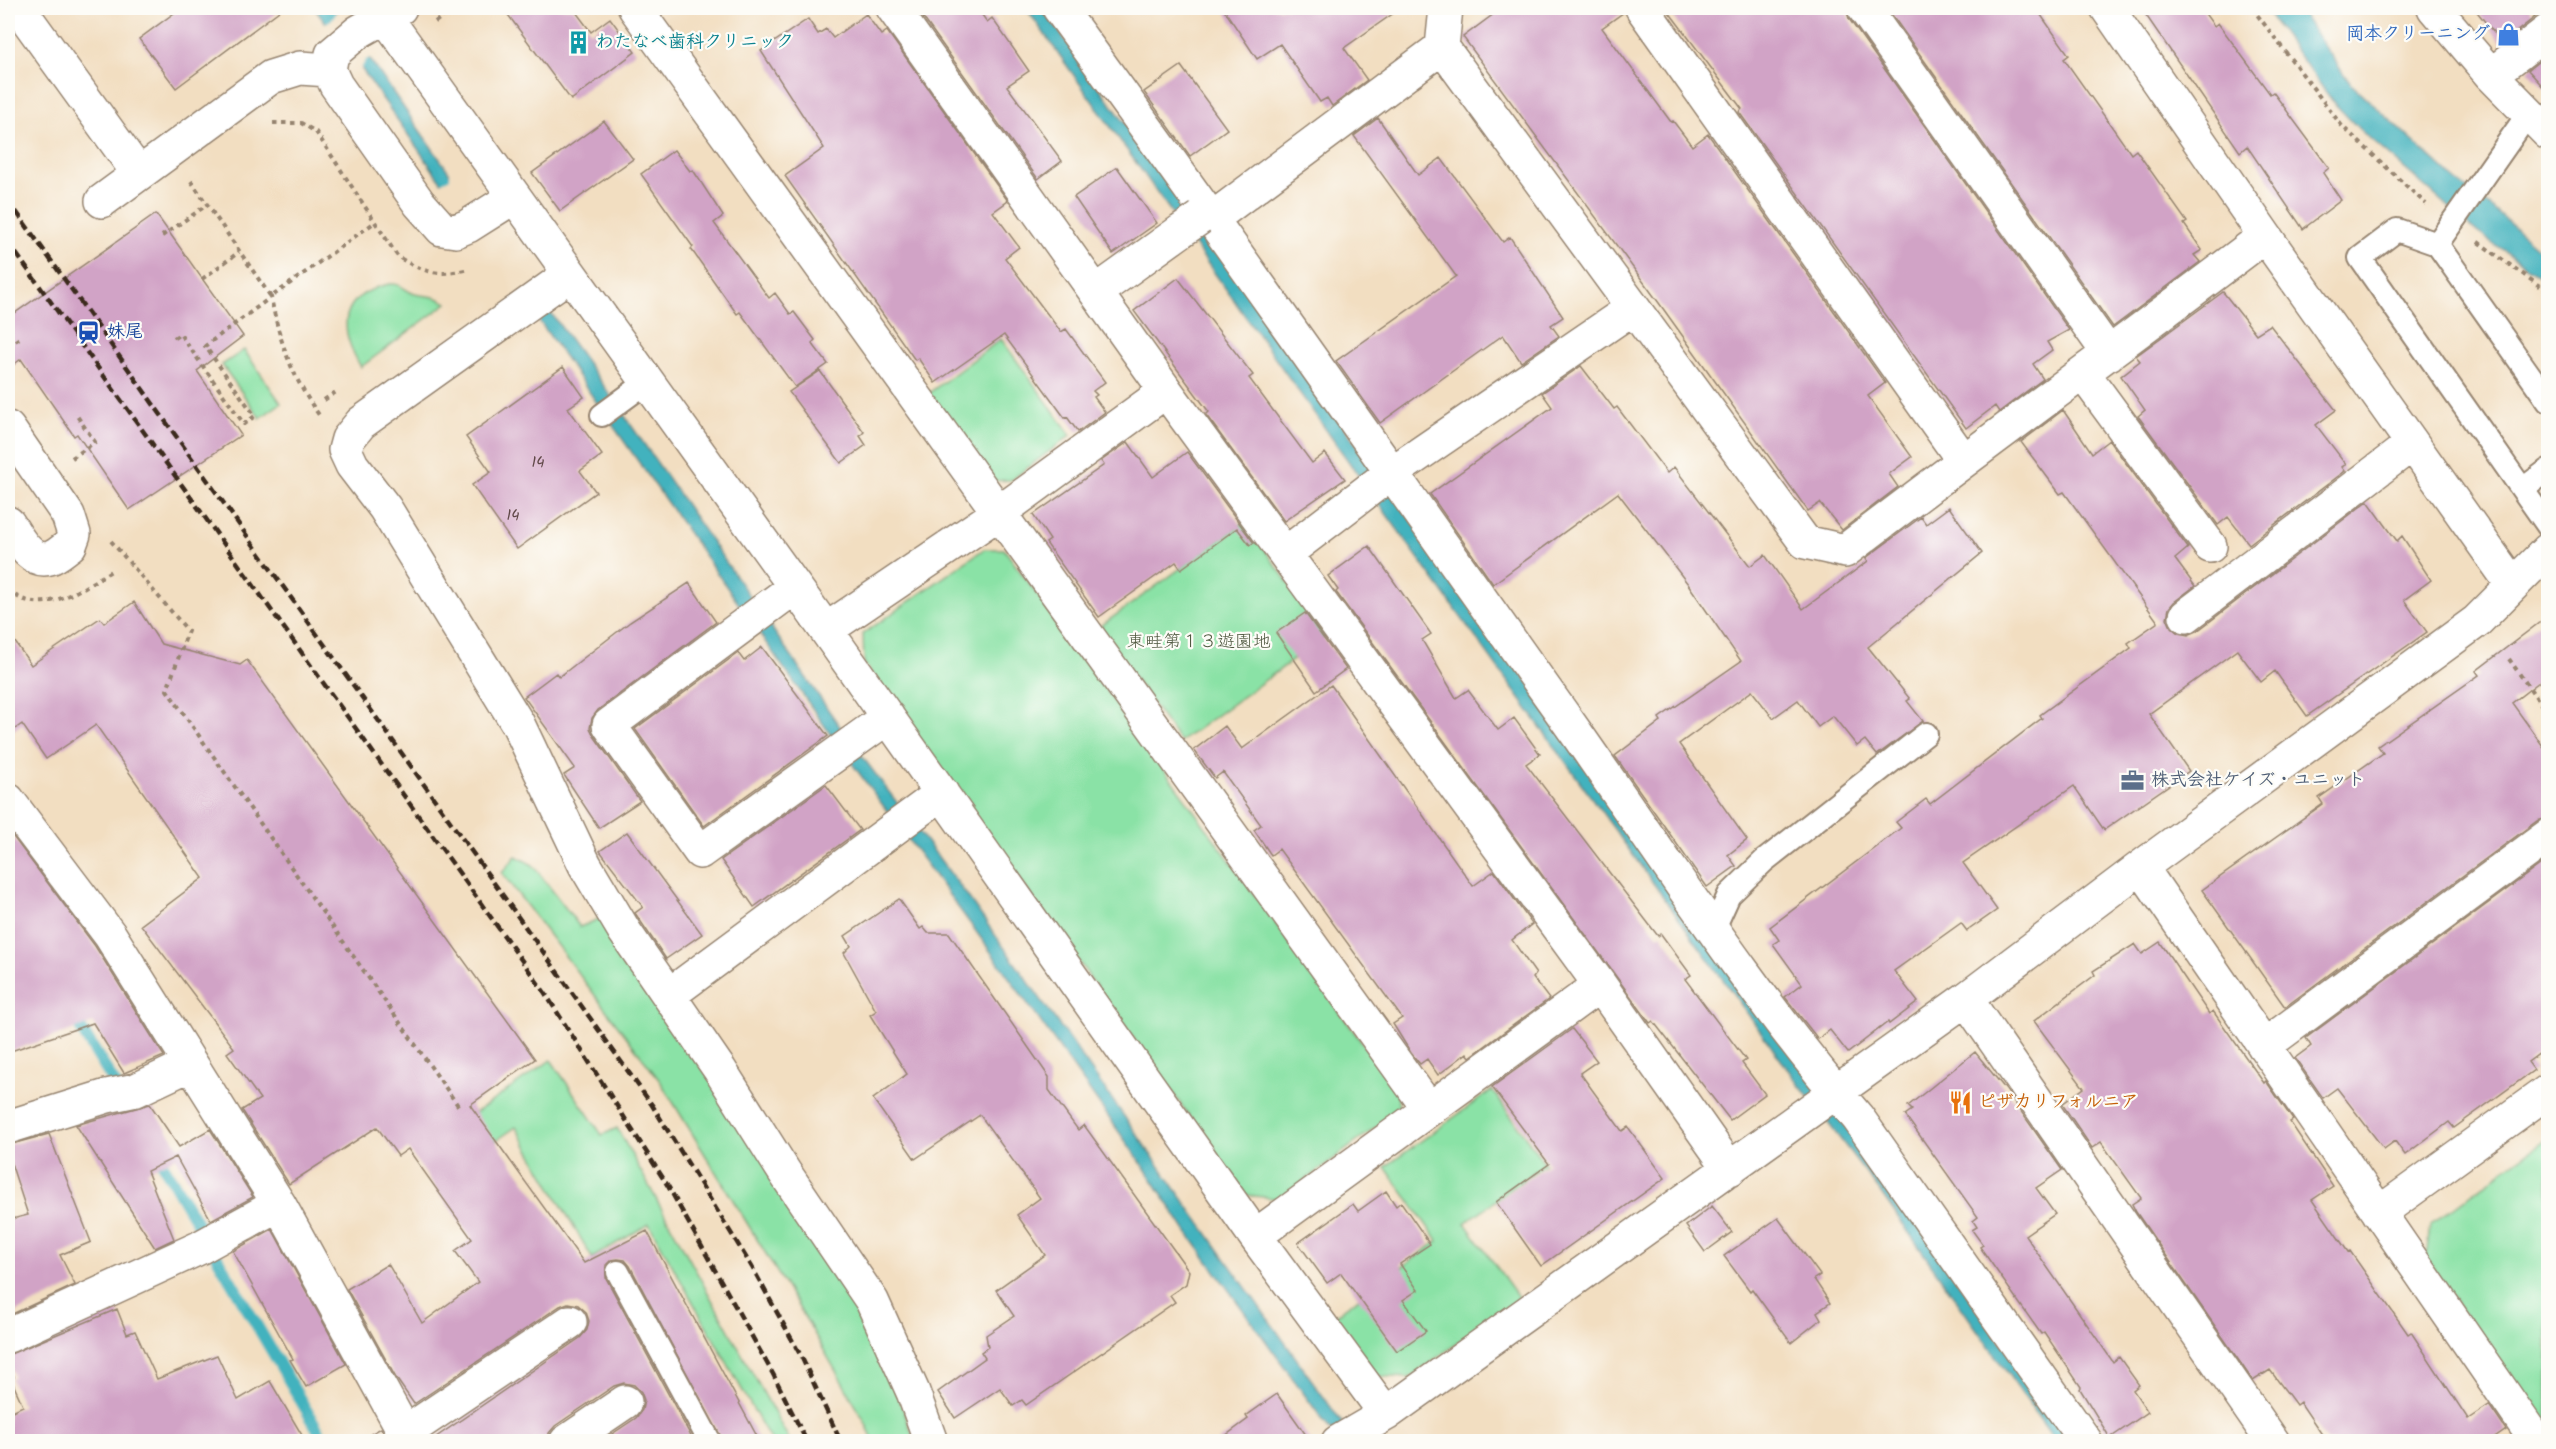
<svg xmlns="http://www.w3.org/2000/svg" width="2556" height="1449" font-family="Kalam,'Klee One',sans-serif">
	<rect width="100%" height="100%" fill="#fdfcf7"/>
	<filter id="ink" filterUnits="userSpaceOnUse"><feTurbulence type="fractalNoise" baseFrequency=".0167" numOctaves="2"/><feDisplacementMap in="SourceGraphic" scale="12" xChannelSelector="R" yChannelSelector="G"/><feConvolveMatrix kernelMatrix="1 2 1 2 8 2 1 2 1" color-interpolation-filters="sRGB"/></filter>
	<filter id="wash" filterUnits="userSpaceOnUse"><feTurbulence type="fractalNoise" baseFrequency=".008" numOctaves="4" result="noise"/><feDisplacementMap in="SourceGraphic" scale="24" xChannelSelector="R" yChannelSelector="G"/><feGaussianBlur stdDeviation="1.35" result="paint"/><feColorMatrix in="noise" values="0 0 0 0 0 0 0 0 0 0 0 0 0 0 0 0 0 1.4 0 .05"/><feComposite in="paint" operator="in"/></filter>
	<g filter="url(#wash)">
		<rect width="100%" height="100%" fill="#f2dec1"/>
		<!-- green -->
		<path fill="#8ae2a6" stroke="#628662" stroke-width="1.5" d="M 389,284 C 403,283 404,291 415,294 C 428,297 436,295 447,303 L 361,367 C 337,327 339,296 389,284 Z
			M 1001,339 L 1071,435 L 1011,480 L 989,481 L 925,396 Z
			M 244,350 L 281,403 L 260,418 L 222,365 Z
			M 1245,522 L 1326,636 L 1180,742 L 1098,628 Z
			M 984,549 L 1004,549 L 1397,1091 L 1399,1110 L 1280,1199 L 1246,1195 L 864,663 L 863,634 Z
			M 516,856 L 533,865 L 580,927 L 606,916 L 864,1307 L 915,1441 L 874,1441 L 864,1420 L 807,1321 L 660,1081 L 502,873 Z
			M 551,1060 L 602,1135 L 617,1128 L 790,1441 L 771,1441 L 649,1224 L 592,1258 L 516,1127 L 446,1175 L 429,1145 Z
			M 1492,1090 L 1545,1164 L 1465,1223 L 1519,1298 L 1409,1378 L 1376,1376 L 1333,1317 L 1438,1241 L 1385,1167 Z
			M 2548,1138 L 2548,1441 L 2426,1258 L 2430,1225 Z"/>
		<!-- water -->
		<path fill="#43b2be" stroke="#3f6e6e" stroke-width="1.5" d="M 314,8 L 334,8 L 451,175 L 606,389 L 843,731 L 966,894 L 1355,1441 L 1339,1441 L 1325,1423 L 1186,1231 L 1144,1167 L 983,941 L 831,735 L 349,51 Z
			M 1026,8 L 1042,8 L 1850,1129 L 2071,1441 L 2055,1441 L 1879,1190 L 1797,1082 L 1356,472 Z
			M 2264,8 L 2298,8 L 2350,83 L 2453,178 L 2492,208 L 2548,257 L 2548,281 L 2477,232 L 2359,129 L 2334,103 Z"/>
		<!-- pier -->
		<path fill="#f2dec1" d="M 339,10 L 371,57 L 366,60 L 360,70 L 324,24 L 331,20 Z
			M 450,170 L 512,256 L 551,311 L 532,315 L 438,184 L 450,178 Z"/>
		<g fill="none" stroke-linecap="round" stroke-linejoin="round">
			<!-- stream -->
			<path stroke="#43b2be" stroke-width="12" d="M 73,1016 L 139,1123
				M 155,1151 L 325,1442"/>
		</g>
		<g id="blocks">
			<!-- building -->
			<path fill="#d1a3c6" d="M 181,8 L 283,8 L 176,88 L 139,39 Z
				M 503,8 L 573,8 L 591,32 L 610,18 L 635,52 L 571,100 Z
				M 919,8 L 977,8 L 987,22 L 992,18 L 1029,71 L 1007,86 L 1062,161 L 1038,179 L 917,9 Z
				M 1223,8 L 1401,8 L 1344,48 L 1367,80 L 1332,106 L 1327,98 L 1320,102 L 1280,44 L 1257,59 Z
				M 1502,8 L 1624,8 L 1624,12 L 1602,28 L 1671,122 L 1673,121 L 1692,146 L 1708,134 L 1885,383 L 1868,396 L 1912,457 L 1889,474 L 1898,487 L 1842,530 L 1820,503 L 1808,511 L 1659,303 L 1463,37 Z
				M 1666,8 L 1846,8 L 1849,19 L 2069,330 L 2047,342 L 2052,350 L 2033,364 L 2043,379 L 1999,412 L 1995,406 L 1966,428 L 1739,112 L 1742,109 Z
				M 1887,8 L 2036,8 L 2069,55 L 2064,59 L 2131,154 L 2136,150 L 2187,222 L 2184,224 L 2202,250 L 2194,255 L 2200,262 L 2113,327 Z
				M 2141,8 L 2201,8 L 2214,26 L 2218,23 L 2270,94 L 2273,92 L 2329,168 L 2323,173 L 2341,200 L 2303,229 L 2247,146 L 2240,152 Z
				M 2474,8 L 2528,8 L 2535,17 L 2502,43 Z
				M 866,14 L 881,35 L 887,31 L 1008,201 L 993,212 L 1019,247 L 1005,258 L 1061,332 L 1066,329 L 1105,382 L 1093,391 L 1097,395 L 1094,397 L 1105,412 L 1078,432 L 1067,417 L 1065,418 L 1004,335 L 935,383 L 918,358 L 915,360 L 785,176 L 824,148 L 761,51 L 808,19 L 818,34 L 826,29 L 833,38 Z
				M 2548,54 L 2548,92 L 2528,70 Z
				M 1181,66 L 1227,129 L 1190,156 L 1144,92 Z
				M 1378,118 L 1418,175 L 1441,158 L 1503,242 L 1510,237 L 1563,317 L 1551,325 L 1559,336 L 1521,362 L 1503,335 L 1380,423 L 1336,361 L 1456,276 L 1354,136 Z
				M 604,121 L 633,159 L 560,211 L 532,173 Z
				M 674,150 L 690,171 L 693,170 L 723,216 L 714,223 L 769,298 L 775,293 L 790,314 L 794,312 L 815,340 L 812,343 L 828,364 L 795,387 L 740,312 L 737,314 L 691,249 L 693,247 L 641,174 Z
				M 1117,167 L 1157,223 L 1113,254 L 1074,197 Z
				M 156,214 L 243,336 L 197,371 L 241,435 L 129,510 L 77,434 L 74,436 L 21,359 L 8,369 L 8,318 Z
				M 1178,278 L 1253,375 L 1249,378 L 1312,463 L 1325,453 L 1345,479 L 1284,521 L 1206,415 L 1209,412 L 1134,311 Z
				M 2223,292 L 2256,334 L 2270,325 L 2336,410 L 2316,425 L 2346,464 L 2342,467 L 2345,471 L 2249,544 L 2228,517 L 2218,525 L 2138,416 L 2145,410 L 2121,376 L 2140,361 L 2136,356 Z
				M 1581,366 L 1614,409 L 1617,407 L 1667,473 L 1674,467 L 1750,566 L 1765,555 L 1803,609 L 1868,561 L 1866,558 L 1921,517 L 1926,524 L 1949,507 L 1982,553 L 1868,647 L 1910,699 L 1907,701 L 1923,721 L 1877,755 L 1865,740 L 1857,746 L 1833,716 L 1818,727 L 1798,700 L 1773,718 L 1752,691 L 1679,744 L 1747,840 L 1728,855 L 1736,866 L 1707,887 L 1615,756 L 1661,721 L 1659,718 L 1741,661 L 1688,584 L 1618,493 L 1493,584 L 1430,494 L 1552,407 L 1542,393 Z
				M 563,367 L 584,397 L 568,408 L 602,455 L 580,471 L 596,492 L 517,549 L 472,485 L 491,472 L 466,437 Z
				M 820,371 L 864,432 L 860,436 L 866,445 L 841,463 L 789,392 Z
				M 2063,410 L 2092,453 L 2109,440 L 2188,548 L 2175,559 L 2195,586 L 2174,602 L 2169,608 L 2167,618 L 2171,627 L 2178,633 L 2188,635 L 2197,631 L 2368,501 L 2397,541 L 2402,536 L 2431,580 L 2404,600 L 2427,632 L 2307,716 L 2275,671 L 2261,682 L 2237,650 L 2149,714 L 2189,771 L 2104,830 L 2074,786 L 1963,863 L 1997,910 L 1967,931 L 1961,923 L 1894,971 L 1918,1002 L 1889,1024 L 1888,1022 L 1848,1053 L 1830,1030 L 1818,1039 L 1785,997 L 1802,984 L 1773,944 L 1779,940 L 1770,927 L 1901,828 L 1896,822 L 1926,799 L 1930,804 L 2042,718 L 2040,715 L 2131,648 L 2128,643 L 2158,622 L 2064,492 L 2060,494 L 2021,442 Z
				M 1128,442 L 1153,477 L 1187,452 L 1254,543 L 1250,545 L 1237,528 L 1181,569 L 1176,562 L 1099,617 L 1046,543 L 1050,540 L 1033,515 L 1104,465 L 1101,461 Z
				M 1369,546 L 1431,634 L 1422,640 L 1456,698 L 1468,690 L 1498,730 L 1514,718 L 1540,754 L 1526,764 L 1658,936 L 1661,934 L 1691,975 L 1685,979 L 1746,1060 L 1742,1063 L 1765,1094 L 1730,1120 L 1653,1021 L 1650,1023 L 1336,592 L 1338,590 L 1328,576 Z
				M 689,583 L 716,622 L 598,710 L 592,718 L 590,728 L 594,736 L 640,801 L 599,828 L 564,775 L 575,768 L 524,697 L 556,673 L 559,677 L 630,622 Z
				M 134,602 L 161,644 L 240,665 L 247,660 L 535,1059 L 470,1105 L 584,1263 L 647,1231 L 760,1442 L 723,1442 L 630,1266 L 625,1260 L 618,1259 L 611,1260 L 606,1265 L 606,1278 L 694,1442 L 600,1442 L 636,1418 L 642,1410 L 644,1400 L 641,1392 L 634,1385 L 624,1383 L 614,1386 L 555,1426 L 549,1433 L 548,1442 L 429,1442 L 580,1338 L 587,1330 L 589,1321 L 586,1312 L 578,1305 L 568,1303 L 560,1306 L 414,1404 L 396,1378 L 347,1289 L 388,1264 L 422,1323 L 478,1282 L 455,1251 L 472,1239 L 408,1149 L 398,1156 L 377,1127 L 289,1184 L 242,1110 L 260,1099 L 227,1053 L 234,1048 L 141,925 L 203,878 L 96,725 L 46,759 L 22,724 L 8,734 L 8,632 L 31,665 L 100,618 L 104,623 Z
				M 1305,613 L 1346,669 L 1316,691 L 1276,633 Z
				M 2548,616 L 2548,675 L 2512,703 L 2548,753 L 2548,818 L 2537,821 L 2285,1007 L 2202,890 L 2323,804 L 2319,798 L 2383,753 L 2378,746 L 2479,675 L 2476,671 Z
				M 762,647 L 828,736 L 704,826 L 635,729 L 738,653 L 744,661 Z
				M 1331,685 L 1473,886 L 1494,871 L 1532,924 L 1512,940 L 1536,974 L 1533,978 L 1549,999 L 1470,1057 L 1467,1053 L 1438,1075 L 1427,1059 L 1420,1064 L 1411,1053 L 1393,1024 L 1402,1018 L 1279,849 L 1271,855 L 1254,830 L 1261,825 L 1223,772 L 1215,778 L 1194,750 L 1225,726 L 1242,749 Z
				M 826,785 L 860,830 L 754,907 L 721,860 Z
				M 8,830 L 95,946 L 164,1056 L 124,1073 L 93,1023 L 8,1052 Z
				M 627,832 L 702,934 L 666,959 L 635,913 L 643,907 L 600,851 Z
				M 2548,859 L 2548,1047 L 2528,1062 L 2534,1070 L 2454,1128 L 2449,1122 L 2405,1155 L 2395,1141 L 2384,1149 L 2337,1088 L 2323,1098 L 2295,1058 L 2311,1046 L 2306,1038 Z
				M 899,899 L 920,929 L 923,927 L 928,933 L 949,933 L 1049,1077 L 1049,1090 L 1078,1130 L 1084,1125 L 1189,1271 L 1186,1284 L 1170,1295 L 1175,1302 L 1026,1405 L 1022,1400 L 1013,1406 L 1000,1388 L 955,1418 L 938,1392 L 985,1358 L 981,1352 L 988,1347 L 986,1335 L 1014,1316 L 996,1290 L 1045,1255 L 1017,1215 L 1040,1198 L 980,1115 L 915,1159 L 873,1099 L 907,1074 L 870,1015 L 876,1011 L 844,953 L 851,946 L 845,936 Z
				M 2160,942 L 2209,1014 L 2213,1011 L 2264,1083 L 2266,1081 L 2293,1120 L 2290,1122 L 2333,1186 L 2312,1200 L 2348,1252 L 2350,1251 L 2408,1334 L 2411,1332 L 2468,1419 L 2489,1405 L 2506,1430 L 2489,1442 L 2327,1442 L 2300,1402 L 2296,1405 L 2270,1370 L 2253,1381 L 2136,1212 L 2132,1204 L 2141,1198 L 2101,1142 L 2092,1148 L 2062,1104 L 2084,1088 L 2034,1021 L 2095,975 L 2093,971 L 2135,944 L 2142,954 Z
				M 1572,1029 L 1597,1061 L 1580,1073 L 1622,1131 L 1628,1127 L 1665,1178 L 1541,1266 L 1496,1202 L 1549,1164 L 1492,1087 Z
				M 1975,1052 L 2006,1090 L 2062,1170 L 2036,1188 L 2055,1214 L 2025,1235 L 2113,1362 L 2119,1357 L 2139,1385 L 2133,1390 L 2148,1412 L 2110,1438 L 2080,1389 L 2081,1387 L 2044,1332 L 2041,1334 L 1980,1247 L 1983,1245 L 1972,1230 L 1977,1227 L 1973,1221 L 1978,1217 L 1905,1115 L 1912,1110 L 1908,1106 Z
				M 150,1104 L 179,1147 L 210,1129 L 253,1197 L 211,1220 L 176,1157 L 147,1171 L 174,1239 L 155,1248 L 76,1125 Z
				M 49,1134 L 91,1242 L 60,1255 L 75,1285 L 8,1316 L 8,1220 L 28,1215 L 8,1154 L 8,1145 Z
				M 1386,1191 L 1396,1206 L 1401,1202 L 1430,1244 L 1400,1264 L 1418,1290 L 1403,1300 L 1426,1331 L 1397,1351 L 1341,1273 L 1327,1283 L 1298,1243 L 1353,1204 L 1358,1211 Z
				M 1712,1206 L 1732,1232 L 1705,1252 L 1686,1226 Z
				M 1778,1218 L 1820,1275 L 1814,1279 L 1830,1303 L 1817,1312 L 1821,1319 L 1791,1343 L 1752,1289 L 1750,1291 L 1724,1256 Z
				M 272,1229 L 346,1364 L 306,1387 L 290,1360 L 293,1359 L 233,1251 Z
				M 117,1309 L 127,1334 L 135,1331 L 157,1379 L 217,1355 L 238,1400 L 270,1381 L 306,1442 L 49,1442 L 47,1437 L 37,1442 L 8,1442 L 8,1413 L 23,1406 L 11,1379 L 14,1377 L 8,1355 Z
				M 1277,1394 L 1311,1442 L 1217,1442 L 1248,1419 L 1246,1416 Z
				M 381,1428 L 388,1442 L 357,1442 Z"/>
		</g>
	</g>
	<g filter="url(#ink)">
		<use href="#blocks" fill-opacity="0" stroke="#968470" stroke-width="1.5"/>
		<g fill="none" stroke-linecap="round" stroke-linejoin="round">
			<defs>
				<path id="lane" d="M 2528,114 L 2437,244 L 2548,401
					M 2437,244 L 2397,230 L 2360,258 L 2548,526
					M 602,415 L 647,382
					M 2523,489 L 2548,470
					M 1714,928 L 1729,895 L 1764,861 L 1926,734
					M 618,1272 L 710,1442"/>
				<path id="street" d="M 19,8 L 139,174
					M 379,8 L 826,630 L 1255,1236 L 1386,1414
					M 400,8 L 358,32 L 332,54 L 329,70 L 336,85 L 419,203 L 442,229 L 456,231 L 468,226 L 514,197
					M 635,8 L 1429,1109
					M 893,8 L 1166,391 L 1600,985 L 1730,1169
					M 1059,8 C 1234,246 1402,489 1574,730 C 1666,861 1754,997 1858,1118 L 2086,1442
					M 1446,8 L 1442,47 L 1805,542 L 1845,551 C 1984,444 2126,342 2265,236
					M 1642,8 L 1963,460
					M 1864,8 L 2109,354
					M 2107,8 L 2265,236 L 2512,584
					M 2434,8 L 2491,75 L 2548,133
					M 2491,75 L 2548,31
					M 102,201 L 271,77 L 300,68 L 329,70
					M 1213,218 L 1442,47
					M 570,274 L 361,423 L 348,439 L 345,450 L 352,465 L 385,508 L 518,724 L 585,865 L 625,932 L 720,1070 L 785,1173 L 872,1301 L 913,1392 L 931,1442
					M 1096,292 L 1181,231
					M 2083,373 L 2210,546
					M 8,428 L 68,515 L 74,534 L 70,545 C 64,549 57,556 50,558 C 29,564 17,536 8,523
					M 1285,554 L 1383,479 L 1633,308
					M 795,587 L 609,725 L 700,852 L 888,717
					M 2186,616 L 2412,444
					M 826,630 L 1000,512 L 1166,391
					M 8,800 L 110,935 L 279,1204 L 410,1442
					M 2141,867 L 2537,1442
					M 669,995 L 942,793
					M 1966,999 L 2273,1442
					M 2264,1046 L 2548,836
					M 8,1127 L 107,1096 L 136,1090 L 191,1064
					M 2379,1213 L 2548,1091
					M 1255,1236 L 1600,985
					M 8,1336 L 199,1248 L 279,1204
					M 405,1433 L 570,1322
					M 566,1442 L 625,1402
					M 1338,1442 L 1386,1414 L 1966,999 L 2141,867 L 2477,621 L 2548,550"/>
			</defs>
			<!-- lane casing -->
			<use href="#lane" stroke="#968470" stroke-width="26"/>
			<!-- street casing -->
			<use href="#street" stroke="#968470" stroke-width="36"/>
			<!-- path -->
			<path stroke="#968470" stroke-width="4" stroke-dasharray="4.5 4.5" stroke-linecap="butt" d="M 2252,8 L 2342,126 L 2426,204
				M 435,22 L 455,8
				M 273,123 L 301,123 L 316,132 L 398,257 C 422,271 436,277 465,270
				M 191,181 L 271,297 L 375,222
				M 162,236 L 207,205
				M 2478,242 L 2548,292
				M 202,279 L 239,252
				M 174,338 L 180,334 L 244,424 L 255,416 L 205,346 L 271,297 C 279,341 293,379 319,415
				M 8,346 L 21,337
				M 324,400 L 336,392
				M 72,458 L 95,442 L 77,416
				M 111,541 L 188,631 L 167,690 L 459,1107
				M 8,590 C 42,620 82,588 113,570
				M 2509,659 L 2548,714"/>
			<!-- lane -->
			<use href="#lane" stroke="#fff" stroke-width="22"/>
			<!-- street -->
			<use href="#street" stroke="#fff" stroke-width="33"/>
			<!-- rail -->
			<path stroke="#3b2a1e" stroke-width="4.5" stroke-dasharray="9 4.5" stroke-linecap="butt" d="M 8,200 L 652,1105 L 752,1267 L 801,1356 L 841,1442
				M 8,242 L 545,993 L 668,1186 L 773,1374 L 807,1442"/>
			<defs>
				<path id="street-bridge" d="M 1181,231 L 1200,218"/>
			</defs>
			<!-- street-bridge casing -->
			<use href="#street-bridge" stroke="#968470" stroke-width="36" stroke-linecap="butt"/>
			<!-- street-bridge -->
			<use href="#street-bridge" stroke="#fff" stroke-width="33"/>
		</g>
	</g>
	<!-- icons -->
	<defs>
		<symbol id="shop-bare" viewBox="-9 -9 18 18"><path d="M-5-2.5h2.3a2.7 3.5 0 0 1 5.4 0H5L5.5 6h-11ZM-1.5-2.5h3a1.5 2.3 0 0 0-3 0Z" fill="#3f7fe0" stroke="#fdfcf7" stroke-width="2.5" paint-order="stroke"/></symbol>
		<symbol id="building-bare" viewBox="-9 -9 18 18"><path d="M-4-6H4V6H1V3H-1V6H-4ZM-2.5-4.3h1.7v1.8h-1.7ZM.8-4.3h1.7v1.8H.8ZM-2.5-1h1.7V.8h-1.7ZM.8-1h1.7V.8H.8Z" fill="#0f9aa8" stroke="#fdfcf7" stroke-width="2.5" paint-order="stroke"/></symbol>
		<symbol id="station-bare" viewBox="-9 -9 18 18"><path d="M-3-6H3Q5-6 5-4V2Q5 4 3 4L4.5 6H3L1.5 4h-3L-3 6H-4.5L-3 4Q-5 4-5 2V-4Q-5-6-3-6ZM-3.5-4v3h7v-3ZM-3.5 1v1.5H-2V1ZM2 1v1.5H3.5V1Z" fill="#1a4fb4" stroke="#fdfcf7" stroke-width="2.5" paint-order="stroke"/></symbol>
		<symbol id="office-bare" viewBox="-9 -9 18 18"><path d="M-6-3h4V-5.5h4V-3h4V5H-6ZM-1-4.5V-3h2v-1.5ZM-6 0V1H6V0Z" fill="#5c6f8a" stroke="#fdfcf7" stroke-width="2.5" paint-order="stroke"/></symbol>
		<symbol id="restaurant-bare" viewBox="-9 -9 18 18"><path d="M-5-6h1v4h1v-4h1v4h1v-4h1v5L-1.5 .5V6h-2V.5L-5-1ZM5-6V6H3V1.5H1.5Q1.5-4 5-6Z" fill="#e8710a" stroke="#fdfcf7" stroke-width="2.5" paint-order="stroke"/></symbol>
	</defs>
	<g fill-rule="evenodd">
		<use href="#shop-bare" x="2492" y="18" width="33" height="33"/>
		<use href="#building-bare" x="562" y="26" width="33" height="33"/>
		<use href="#station-bare" x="72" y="316" width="33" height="33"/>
		<use href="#office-bare" x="2116" y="764" width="33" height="33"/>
		<use href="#restaurant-bare" x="1944" y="1086" width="33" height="33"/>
	</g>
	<g text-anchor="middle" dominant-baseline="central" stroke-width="4.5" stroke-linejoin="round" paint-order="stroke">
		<!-- number labels -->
		<g font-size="15" fill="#604848">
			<text x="538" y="463">14</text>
			<text x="513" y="516">14</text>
		</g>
		<!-- shop labels -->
		<g font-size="18" font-weight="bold" fill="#366cbe" stroke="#fdfcf7" text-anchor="end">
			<text x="2490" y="34">岡本クリーニング</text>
		</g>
		<!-- culture labels -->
		<g font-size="18" font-weight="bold" fill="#0d838f" stroke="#fdfcf7" text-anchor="start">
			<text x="596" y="42">わたなべ歯科クリニック</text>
		</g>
		<!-- transit labels -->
		<g font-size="18" font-weight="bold" fill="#164399" stroke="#fdfcf7" text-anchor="start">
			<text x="107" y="332">妹尾</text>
		</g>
		<!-- park labels -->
		<g font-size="18" fill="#4f5840" stroke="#fdfcf7">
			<text x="1199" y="642">東畦第１３遊園地</text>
		</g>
		<!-- service labels -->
		<g font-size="18" font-weight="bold" fill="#4e5e75" stroke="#fdfcf7" text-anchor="start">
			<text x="2151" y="780">株式会社ケイズ・ユニット</text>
		</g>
		<!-- food labels -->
		<g font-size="18" font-weight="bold" fill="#c56008" stroke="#fdfcf7" text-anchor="start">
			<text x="1978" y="1102">ピザカリフォルニア</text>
		</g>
	</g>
	<!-- margin -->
	<rect width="2556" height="1449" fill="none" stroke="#fdfcf7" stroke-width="30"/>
</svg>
